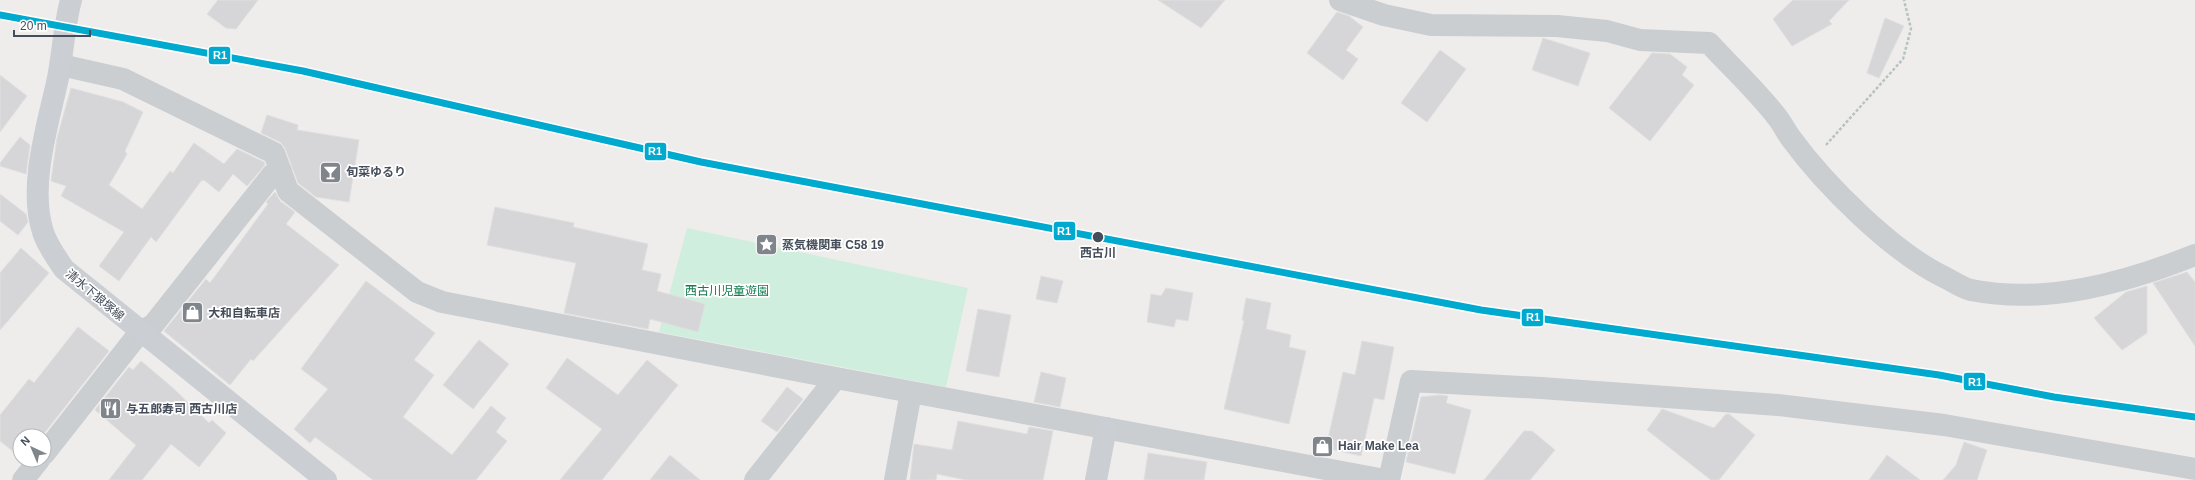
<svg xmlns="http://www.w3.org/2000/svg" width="2195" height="480" font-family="Helvetica,'Noto Sans JP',sans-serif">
	<rect width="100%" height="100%" fill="#eeedec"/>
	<!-- green -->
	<path fill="#d0eedd" d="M 687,228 L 968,288 L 946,387 L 659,332 Z"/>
	<!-- building -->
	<path fill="#d6d6d8" stroke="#dfdfdf" d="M 218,0 L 258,0 L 236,29 L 226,28 L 207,14 Z
		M 1158,0 L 1225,0 L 1201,28 Z
		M 1793,0 L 1849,0 L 1829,21 L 1832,24 L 1792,46 L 1773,19 Z
		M 1337,12 L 1349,16 L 1363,27 L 1346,50 L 1358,59 L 1343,80 L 1307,53 Z
		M 1885,18 L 1904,26 L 1879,78 L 1867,73 Z
		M 1543,38 L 1590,53 L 1578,86 L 1532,70 Z
		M 1440,50 L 1466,69 L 1427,122 L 1401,103 Z
		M 1652,53 L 1670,54 L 1687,67 L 1682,75 L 1694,85 L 1650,141 L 1609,108 Z
		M 0,75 L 27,96 L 0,132 Z
		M 71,88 L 123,102 L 143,112 L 125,151 L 127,154 L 109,185 L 142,209 L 170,171 L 173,173 L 194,143 L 224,164 L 237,149 L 264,162 L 265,165 L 247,186 L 233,174 L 219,192 L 204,180 L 201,181 L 156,242 L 151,237 L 119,281 L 99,266 L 124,232 L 61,196 L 66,186 L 51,181 L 57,138 Z
		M 267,115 L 298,125 L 297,130 L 359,140 L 349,202 L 316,197 L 298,183 L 285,148 L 280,142 L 261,133 Z
		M 20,137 L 30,145 L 26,174 L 0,166 L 0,163 Z
		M 275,192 L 280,201 L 295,212 L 286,224 L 339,265 L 253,361 L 251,359 L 230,385 L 164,331 L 206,279 L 210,283 L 268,204 L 266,202 Z
		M 0,194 L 26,214 L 28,222 L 18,235 L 0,221 Z
		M 495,207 L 574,223 L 573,227 L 648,244 L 642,270 L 661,274 L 657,291 L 705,304 L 698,332 L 650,319 L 648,329 L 564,313 L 576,263 L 487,245 Z
		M 21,248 L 49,273 L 0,330 L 0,273 Z
		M 2187,272 L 2195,282 L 2195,346 L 2153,283 Z
		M 1041,276 L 1063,281 L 1057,303 L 1036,299 Z
		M 366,281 L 435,333 L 414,360 L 434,375 L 403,417 L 452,455 L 491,406 L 506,418 L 496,432 L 507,441 L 476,480 L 373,480 L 315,437 L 310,443 L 294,429 L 328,389 L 301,369 Z
		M 2147,286 L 2147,333 L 2122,350 L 2094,318 L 2126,292 Z
		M 1166,288 L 1193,293 L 1188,321 L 1176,319 L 1174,327 L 1147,322 L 1151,294 L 1161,296 Z
		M 1246,298 L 1271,303 L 1266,329 L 1291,335 L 1289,347 L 1306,351 L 1289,424 L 1224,409 L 1244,321 L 1242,320 Z
		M 978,309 L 1011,315 L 999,377 L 966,371 Z
		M 78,327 L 109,351 L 42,436 L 20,436 L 20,457 L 0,441 L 0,415 L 29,379 L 34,383 Z
		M 479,340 L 509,364 L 473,409 L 443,385 Z
		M 1362,341 L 1394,347 L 1384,400 L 1374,398 L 1361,456 L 1326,448 L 1343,372 L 1355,375 Z
		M 567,358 L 618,395 L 647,360 L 678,385 L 602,480 L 560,480 L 602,429 L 546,388 Z
		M 141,361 L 173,388 L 209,423 L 212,420 L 226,433 L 199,467 L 171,444 L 142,480 L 109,480 L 136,445 L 95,410 L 129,367 L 133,370 Z
		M 1041,372 L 1066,378 L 1060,407 L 1034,402 Z
		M 787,387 L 803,399 L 777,432 L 761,421 Z
		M 1440,395 L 1448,396 L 1446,403 L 1471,410 L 1455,474 L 1406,462 L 1421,397 Z
		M 1662,409 L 1714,428 L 1726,414 L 1729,414 L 1755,435 L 1719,480 L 1711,480 L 1647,430 Z
		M 958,421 L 1027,434 L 1029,427 L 1053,431 L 1043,480 L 966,480 L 937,474 L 936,480 L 910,480 L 914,444 L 952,450 Z
		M 1524,431 L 1532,431 L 1555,450 L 1530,480 L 1484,480 Z
		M 1964,442 L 1987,450 L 1977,480 L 1943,480 L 1956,465 Z
		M 1148,453 L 1207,462 L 1204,480 L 1144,480 Z
		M 670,455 L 700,480 L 650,480 Z
		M 1887,455 L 1920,480 L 1869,480 Z"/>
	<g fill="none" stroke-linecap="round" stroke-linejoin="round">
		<!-- path -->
		<path stroke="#b6c3c1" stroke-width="2.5" stroke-dasharray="3 2" stroke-linecap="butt" d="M 1826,145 L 1903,59 L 1911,29 L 1904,0"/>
		<!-- minor -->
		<path stroke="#caced1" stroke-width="22" d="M 1340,0 L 1384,15 L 1431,25 L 1557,26 L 1607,31 L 1640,40 L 1709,43 C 1731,67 1757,91 1777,117 C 1782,123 1785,130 1790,137 C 1825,185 1893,253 1946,278 C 1954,282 1962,288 1971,290 C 2046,305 2125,283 2195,255
			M 61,65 L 123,79 L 274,153 L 288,191 L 417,292 L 442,302 L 836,378 L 1385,480
			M 140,332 L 153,325 L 272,175 L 281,171
			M 755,480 L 836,378
			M 895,480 L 911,392
			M 1389,480 L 1411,381 L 1541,388 L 1778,405 L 1944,425 L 2195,469"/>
		<!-- tertiary -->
		<path stroke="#caced1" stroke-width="22" d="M 44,454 L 140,332
			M 23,480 L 39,460"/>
		<!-- secondary -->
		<path stroke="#cbced2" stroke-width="22" d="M 71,0 C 64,26 63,52 58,78 C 48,125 28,185 43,232 C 47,245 56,257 64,269 L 326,480
			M 1096,480 L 1106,428"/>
		<defs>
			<path id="rail-1" d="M 0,15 L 303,71 L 701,162 L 1481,310 L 1939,375 L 2054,397 L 2195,417"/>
		</defs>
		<!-- rail-1 casing -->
		<use href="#rail-1" stroke="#fff" stroke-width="10"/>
		<!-- rail-1 -->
		<use href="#rail-1" stroke="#00a9ce" stroke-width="7"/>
	</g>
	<!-- icons -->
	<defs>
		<symbol id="bar-square" viewBox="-11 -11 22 22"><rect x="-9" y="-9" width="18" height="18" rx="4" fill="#80858c" stroke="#fff"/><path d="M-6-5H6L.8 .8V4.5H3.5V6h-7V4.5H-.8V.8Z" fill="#fff"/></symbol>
		<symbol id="sight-square" viewBox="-11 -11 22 22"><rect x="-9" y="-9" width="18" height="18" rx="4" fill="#80858c" stroke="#fff"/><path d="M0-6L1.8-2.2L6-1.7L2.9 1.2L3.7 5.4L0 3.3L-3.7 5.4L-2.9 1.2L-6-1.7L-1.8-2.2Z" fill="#fff"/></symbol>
		<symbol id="shop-square" viewBox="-11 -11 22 22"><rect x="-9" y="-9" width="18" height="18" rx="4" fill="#80858c" stroke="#fff"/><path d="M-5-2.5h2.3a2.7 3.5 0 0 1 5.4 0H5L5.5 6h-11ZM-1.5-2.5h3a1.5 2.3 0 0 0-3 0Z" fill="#fff"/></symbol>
		<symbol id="restaurant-square" viewBox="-11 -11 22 22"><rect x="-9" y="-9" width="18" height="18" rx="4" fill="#80858c" stroke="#fff"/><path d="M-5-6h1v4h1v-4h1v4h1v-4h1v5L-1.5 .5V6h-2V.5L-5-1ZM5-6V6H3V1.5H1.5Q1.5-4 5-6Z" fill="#fff"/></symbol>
	</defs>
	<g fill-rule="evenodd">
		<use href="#bar-square" x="318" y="160" width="25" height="25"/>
		<use href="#sight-square" x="754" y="232" width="25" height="25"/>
		<use href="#shop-square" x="180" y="300" width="25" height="25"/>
		<use href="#restaurant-square" x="98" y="396" width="25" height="25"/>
		<use href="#shop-square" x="1310" y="434" width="25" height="25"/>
	</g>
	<!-- markers -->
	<circle fill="#444d59" stroke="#fff" stroke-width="1.5" cx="1098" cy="237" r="6"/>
	<g text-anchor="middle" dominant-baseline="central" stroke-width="3.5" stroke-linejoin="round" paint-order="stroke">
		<!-- poi labels -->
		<g font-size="12" font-weight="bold" fill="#444d59" stroke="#fff" text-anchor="start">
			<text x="346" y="172">旬菜ゆるり</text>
			<text x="782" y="245">蒸気機関車 C58 19</text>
			<text x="208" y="313">大和自転車店</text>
			<text x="126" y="409">与五郎寿司 西古川店</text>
			<text x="1338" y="446">Hair Make Lea</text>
		</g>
		<!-- stop labels -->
		<g font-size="12" font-weight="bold" fill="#444d59" stroke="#fff">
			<text x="1098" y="253">西古川</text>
		</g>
		<!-- park labels -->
		<g font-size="12" fill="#137c50" stroke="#fff">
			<text x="727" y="291">西古川児童遊園</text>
		</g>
		<!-- street labels -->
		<g font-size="12" fill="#444d59" stroke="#fff">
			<text transform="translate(95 295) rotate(40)">清水下狼塚線</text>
		</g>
	</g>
	<g stroke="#fff" stroke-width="1.5">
		<rect x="208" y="46" width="23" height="19" rx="4" fill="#00a9ce"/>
		<rect x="644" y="142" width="23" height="19" rx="4" fill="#00a9ce"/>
		<rect x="1053" y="221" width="23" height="20" rx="4" fill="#00a9ce"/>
		<rect x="1521" y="308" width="23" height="19" rx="4" fill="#00a9ce"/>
		<rect x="1963" y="372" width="23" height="19" rx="4" fill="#00a9ce"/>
	</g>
	<g font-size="11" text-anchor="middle" font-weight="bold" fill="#fff">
		<text x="220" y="59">R1</text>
		<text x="655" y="155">R1</text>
		<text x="1064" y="235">R1</text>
		<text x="1533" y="321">R1</text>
		<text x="1975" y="386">R1</text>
	</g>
	<!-- north arrow -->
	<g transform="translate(32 448) rotate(316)"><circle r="19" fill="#ffffff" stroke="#b4b8bd"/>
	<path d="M0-3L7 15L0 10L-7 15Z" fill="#80858c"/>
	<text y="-6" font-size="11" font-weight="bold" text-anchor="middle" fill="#444d59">N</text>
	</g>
	<!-- scale -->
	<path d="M14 30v6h76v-6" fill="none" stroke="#444d59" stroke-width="2"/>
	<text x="20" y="30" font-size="12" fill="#444d59" stroke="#ffffff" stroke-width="3" paint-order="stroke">20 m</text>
</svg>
